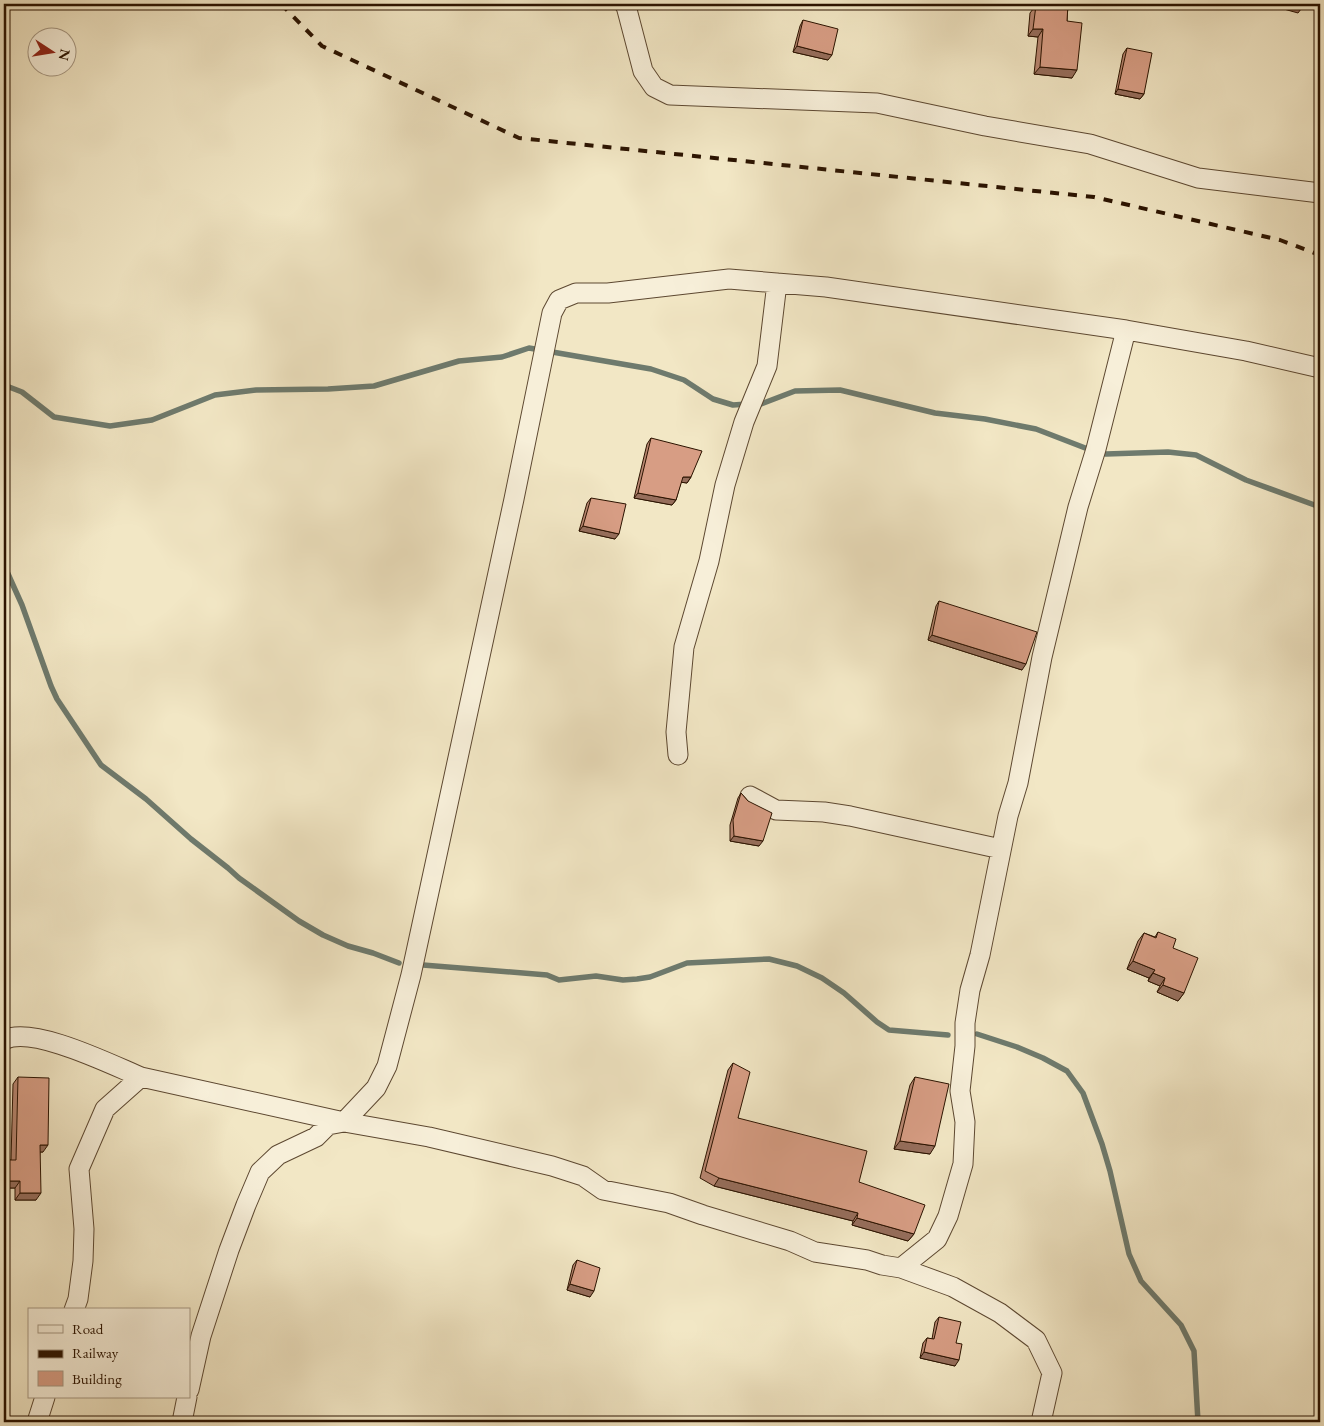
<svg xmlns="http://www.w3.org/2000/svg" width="1324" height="1426" font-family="'EB Garamond',serif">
	<rect width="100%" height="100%" fill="#f2e7c5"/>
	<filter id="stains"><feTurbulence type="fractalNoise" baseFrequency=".004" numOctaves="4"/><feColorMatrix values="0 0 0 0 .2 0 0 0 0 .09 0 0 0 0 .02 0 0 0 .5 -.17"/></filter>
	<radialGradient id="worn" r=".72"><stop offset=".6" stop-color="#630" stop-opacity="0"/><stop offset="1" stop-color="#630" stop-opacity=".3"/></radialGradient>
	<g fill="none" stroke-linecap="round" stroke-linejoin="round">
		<!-- stream -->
		<path stroke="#6e7a6d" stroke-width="5.5" d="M 4,385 L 22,392 L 54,417 L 110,426 L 152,420 L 215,395 L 256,390 L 328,389 L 374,386 L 459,361 L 502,357 L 529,348 L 651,369 L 684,380 L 713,399 L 733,405 L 747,404
			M 756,404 L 761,404 L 795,391 L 840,390 L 935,413 L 985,419 L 1036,429 L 1093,451 L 1106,454 L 1168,452 L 1196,455 L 1246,480 L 1320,507
			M 4,565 L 22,605 L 51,686 L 57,699 L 101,765 L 146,799 L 191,839 L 228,868 L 239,878 L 299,921 L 323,935 L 348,946 L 373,953 L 399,963
			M 423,965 L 547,975 L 559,980 L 596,976 L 623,980 L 637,979 L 650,977 L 687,963 L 769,959 L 797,966 L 822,978 L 844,993 L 877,1022 L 889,1030 L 948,1035
			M 977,1034 L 1017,1047 L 1043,1058 L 1067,1071 L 1083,1093 L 1102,1144 L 1110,1171 L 1129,1254 L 1141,1281 L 1181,1325 L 1194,1351 L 1198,1422"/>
		<defs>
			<path id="minor" d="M 624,4 L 626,6 L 643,71 L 654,87 L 670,95 L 877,103 L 985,126 L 1090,144 L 1198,178 L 1320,193
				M 678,755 L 676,732 L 684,647 L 709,561 L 725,485 L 744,422 L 767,366 L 777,283
				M 750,796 L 776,810 L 824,812 L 850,816 L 1001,849
				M 4,1040 C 32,1025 112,1065 141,1077 L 105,1109 L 79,1169 L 84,1229 L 83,1261 L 78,1299 L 74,1310
				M 141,1077 L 344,1122 L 376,1088 L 387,1066 L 411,975 L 514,499 L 552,313 L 559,300 L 576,293 L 608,293 L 729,279 L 826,287 L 1126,330 L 1246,351 L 1320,368
				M 901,1268 L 937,1239 L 948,1216 L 963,1164 L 965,1122 L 960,1091 L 965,1046 L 965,1023 L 970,990 L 980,955 L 1008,816 L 1018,783 L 1042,657 L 1078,507 L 1096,449 L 1126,330
				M 189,1390 L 201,1336 L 229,1250 L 246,1205 L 260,1172 L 278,1155 L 316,1137 L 328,1125 L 344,1122 L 429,1137 L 552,1166 L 583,1176 L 603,1190 L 669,1203 L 703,1215 L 790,1241 L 815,1252 L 867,1260 L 882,1265 L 901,1268 L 953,1287 L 1000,1313 L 1036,1340 L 1052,1373 L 1041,1422
				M 37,1422 L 45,1397
				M 182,1422 L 187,1397"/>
		</defs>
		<!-- minor casing -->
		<use href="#minor" stroke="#5d4831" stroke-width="21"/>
		<!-- minor -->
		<use href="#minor" stroke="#f7efd9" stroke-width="19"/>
		<!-- rail -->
		<path stroke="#2b1300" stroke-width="4" stroke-dasharray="9 9" stroke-linecap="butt" d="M 281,4 L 322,46 L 519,138 L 1094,197 L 1280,240 L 1320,255"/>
	</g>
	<!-- wall -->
	<path fill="#b98772" stroke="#2b1300" d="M 1041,4 L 1068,4 L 1067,21 L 1072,78 L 1034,74 L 1038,37 L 1028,36 L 1030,13 L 1036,5 L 1041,6 Z
		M 803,20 L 828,60 L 793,52 L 800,26 Z
		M 1127,48 L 1144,94 L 1140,99 L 1115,94 L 1123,54 Z
		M 651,438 L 691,477 L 687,483 L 681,482 L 676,500 L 672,505 L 634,498 L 647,444 Z
		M 591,498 L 615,539 L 579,531 L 587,503 Z
		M 939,601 L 1022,670 L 928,640 L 936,606 Z
		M 741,793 L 748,801 L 759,846 L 730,841 L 730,825 L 738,798 Z
		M 1158,932 L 1173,948 L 1184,993 L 1178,1001 L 1157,992 L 1160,986 L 1148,981 L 1149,978 L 1127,969 L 1138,941 L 1144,933 L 1155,937 Z
		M 733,1063 L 738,1118 L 859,1182 L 914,1234 L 908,1241 L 852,1225 L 853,1221 L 714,1186 L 700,1178 L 728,1070 Z
		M 18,1077 L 43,1152 L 40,1152 L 36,1200 L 15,1200 L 15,1188 L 4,1188 L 4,1160 L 11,1160 L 13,1084 Z
		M 915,1077 L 930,1154 L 894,1149 L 910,1085 Z
		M 577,1260 L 590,1297 L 567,1290 L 573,1265 Z
		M 939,1317 L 956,1343 L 955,1366 L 920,1358 L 923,1343 L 927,1338 L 932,1339 L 935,1322 Z"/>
	<!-- shaded-wall -->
	<path fill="#966e5c" stroke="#2b1300" d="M 1266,4 L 1299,4 L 1304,5 L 1298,13 Z
		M 1033,29 L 1043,29 L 1038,37 L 1028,36 Z
		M 797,46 L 832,55 L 828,60 L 793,52 Z
		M 1040,67 L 1077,70 L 1072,78 L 1034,74 Z
		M 1118,89 L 1144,94 L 1140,99 L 1115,94 Z
		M 683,477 L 691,477 L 687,483 L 679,482 Z
		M 638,493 L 676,500 L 672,505 L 634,498 Z
		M 583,526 L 619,534 L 615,539 L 579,531 Z
		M 932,635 L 1026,664 L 1022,670 L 928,640 Z
		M 734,836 L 763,841 L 759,846 L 730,841 Z
		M 1133,961 L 1155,970 L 1149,978 L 1127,969 Z
		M 1153,973 L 1165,978 L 1160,986 L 1148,981 Z
		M 1163,985 L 1184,993 L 1178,1001 L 1157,992 Z
		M 900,1141 L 935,1146 L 930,1154 L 894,1149 Z
		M 40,1145 L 48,1145 L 43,1152 L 35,1152 Z
		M 719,1178 L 858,1213 L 853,1221 L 714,1186 Z
		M 4,1181 L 20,1181 L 15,1188 L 4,1188 Z
		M 20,1193 L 41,1193 L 36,1200 L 15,1200 Z
		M 857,1218 L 914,1234 L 908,1241 L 852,1225 Z
		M 570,1284 L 594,1291 L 590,1297 L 567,1290 Z
		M 924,1352 L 959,1360 L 955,1366 L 920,1358 Z"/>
	<!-- building -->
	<path fill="#d79d84" stroke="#2b1300" d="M 1046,4 L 1068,4 L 1067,21 L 1082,23 L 1077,70 L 1040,67 L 1043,29 L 1033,29 L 1036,5 L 1046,6 Z
		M 803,20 L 838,29 L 832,55 L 797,46 Z
		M 1127,48 L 1152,53 L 1144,94 L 1118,89 Z
		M 651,438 L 702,451 L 691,477 L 683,477 L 676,500 L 638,493 Z
		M 591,498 L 626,504 L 619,534 L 583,526 Z
		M 939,601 L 1037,632 L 1026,664 L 932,635 Z
		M 741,793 L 748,801 L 772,813 L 763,841 L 734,836 L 733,820 Z
		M 1158,932 L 1176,939 L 1173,948 L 1198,958 L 1184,993 L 1163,985 L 1165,978 L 1153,973 L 1155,970 L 1133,961 L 1144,933 L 1156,938 Z
		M 733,1063 L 750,1072 L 738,1118 L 867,1151 L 859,1182 L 925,1205 L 914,1234 L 857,1218 L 858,1213 L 719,1178 L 705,1171 Z
		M 18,1077 L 49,1078 L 48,1145 L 40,1145 L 41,1193 L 20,1193 L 20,1181 L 4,1181 L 4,1160 L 16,1160 Z
		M 915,1077 L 949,1084 L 935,1146 L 900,1141 Z
		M 577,1260 L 600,1268 L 594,1291 L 570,1284 Z
		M 939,1317 L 961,1322 L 956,1343 L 962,1344 L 959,1360 L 924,1352 L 927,1338 L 934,1339 Z"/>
	<!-- margin -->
	<rect width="1324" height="1426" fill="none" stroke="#f2e7c5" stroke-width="20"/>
	<rect x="5" y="5" width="1314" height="1416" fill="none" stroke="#2b1300" stroke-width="2.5"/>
	<rect x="10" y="10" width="1304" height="1406" fill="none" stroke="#2b1300"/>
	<!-- legend -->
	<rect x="28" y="1308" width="162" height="90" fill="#f7efd9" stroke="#a59782"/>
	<rect x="38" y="1325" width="25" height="8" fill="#f7efd9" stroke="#a59782"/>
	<text x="72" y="1334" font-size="15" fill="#2b1300">Road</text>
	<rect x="38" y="1350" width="25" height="8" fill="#2b1300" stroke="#a59782"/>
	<text x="72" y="1358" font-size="15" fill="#2b1300">Railway</text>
	<rect x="38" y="1371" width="25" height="15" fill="#d79d84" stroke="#a59782"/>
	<text x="72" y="1384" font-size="15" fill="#2b1300">Building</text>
	<!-- north arrow -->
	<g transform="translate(52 52) rotate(102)"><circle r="24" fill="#f7efd9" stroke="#a59782"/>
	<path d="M0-4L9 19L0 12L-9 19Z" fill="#8f2418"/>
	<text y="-8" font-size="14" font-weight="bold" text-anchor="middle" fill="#2b1300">N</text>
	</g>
	<rect width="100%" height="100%" filter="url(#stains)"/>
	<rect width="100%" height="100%" fill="url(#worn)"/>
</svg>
